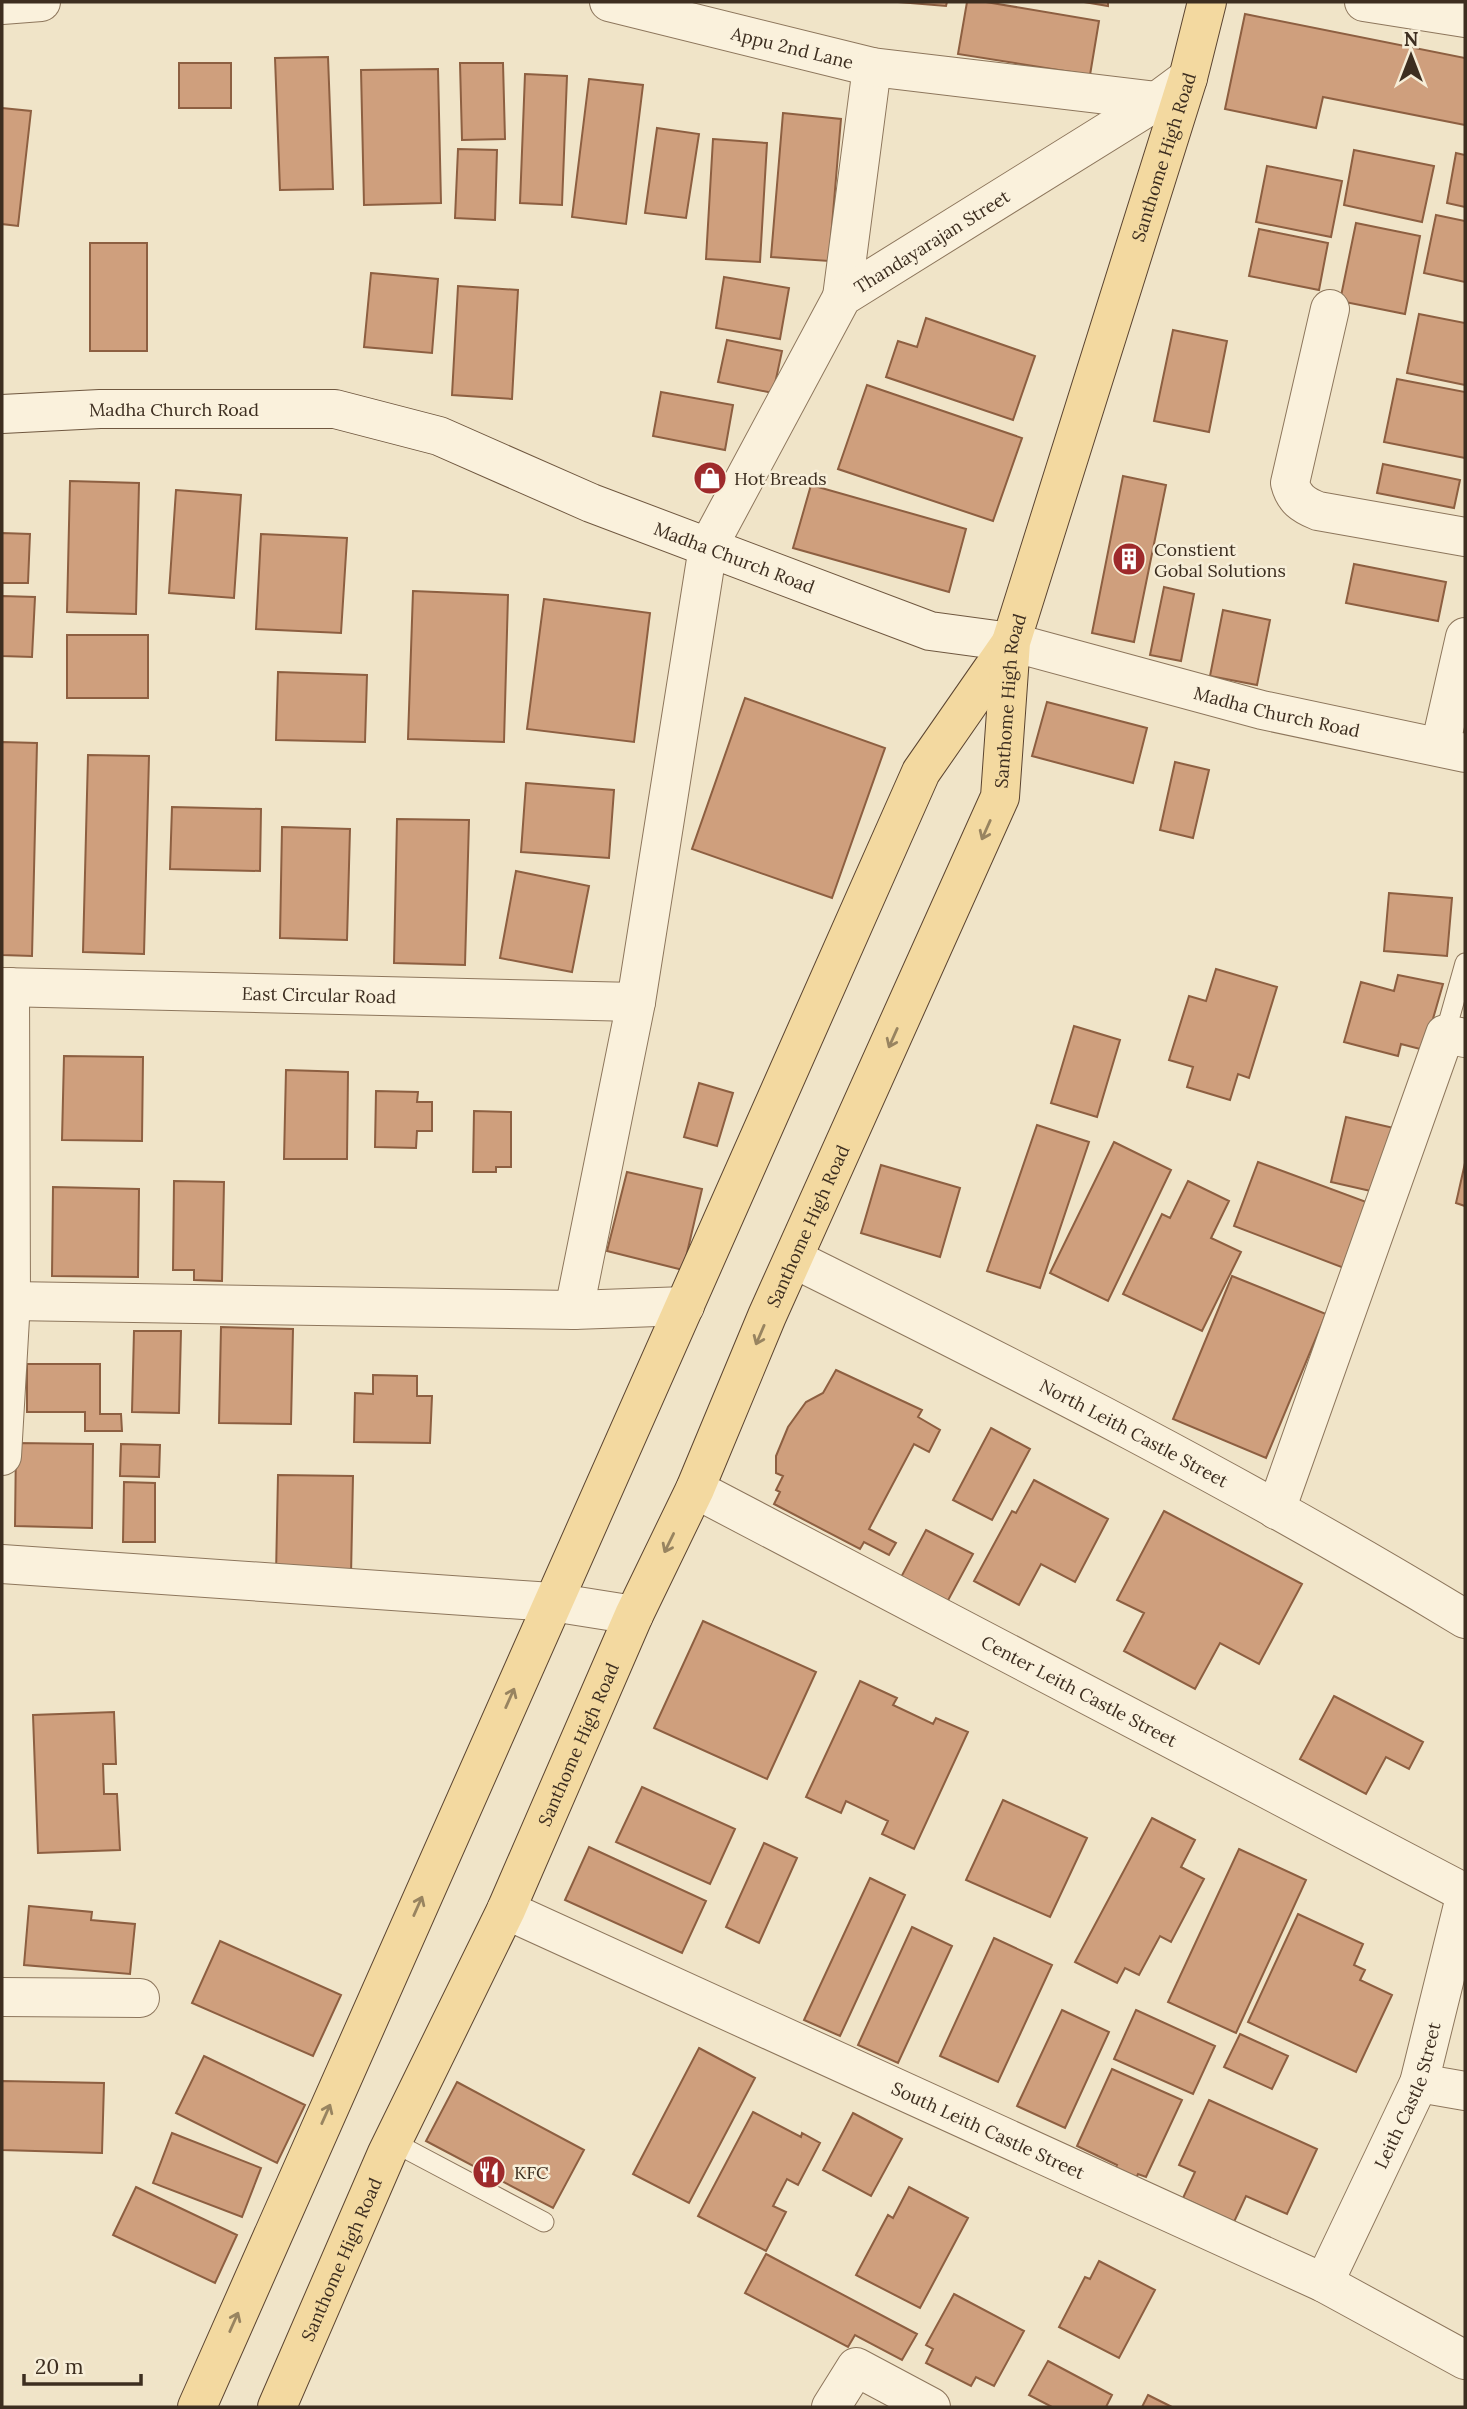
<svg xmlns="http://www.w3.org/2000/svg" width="1467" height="2409" font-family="Lora,serif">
	<rect width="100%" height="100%" fill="#f0e4c8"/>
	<!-- building -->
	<path fill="#cf9f7d" stroke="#8d5f41" stroke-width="2" d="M 898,2 L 947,2 L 946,6 Z
		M 967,2 L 986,2 L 1099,21 L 1090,75 L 958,54 Z
		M 1084,2 L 1108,2 L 1108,6 Z
		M 1245,14 L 1465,58 L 1465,125 L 1323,97 L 1316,128 L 1225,109 Z
		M 328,57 L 333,189 L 280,190 L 275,58 Z
		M 179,63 L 231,63 L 231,108 L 179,108 Z
		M 460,63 L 503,63 L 505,139 L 462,140 Z
		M 438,69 L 441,203 L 364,205 L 361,70 Z
		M 525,74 L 567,76 L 562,205 L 520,203 Z
		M 589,79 L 643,85 L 626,224 L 572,217 Z
		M 2,108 L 31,111 L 18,226 L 2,224 Z
		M 783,113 L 841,119 L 829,261 L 771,257 Z
		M 657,128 L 699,134 L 686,218 L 645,213 Z
		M 713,139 L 767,143 L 760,262 L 706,259 Z
		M 458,149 L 497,150 L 495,220 L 455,218 Z
		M 1354,150 L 1434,166 L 1422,222 L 1344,205 Z
		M 1456,153 L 1465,155 L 1465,207 L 1447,203 Z
		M 1267,166 L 1342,181 L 1331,237 L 1256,222 Z
		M 1436,215 L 1465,221 L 1465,282 L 1424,273 Z
		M 1356,223 L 1420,236 L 1405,314 L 1340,301 Z
		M 1259,229 L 1328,243 L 1319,290 L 1249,276 Z
		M 90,243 L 147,243 L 147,351 L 90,351 Z
		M 371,273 L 438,279 L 432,353 L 364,347 Z
		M 724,277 L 789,288 L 780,339 L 716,328 Z
		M 458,286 L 518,290 L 512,399 L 452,395 Z
		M 1419,314 L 1465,323 L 1465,385 L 1407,373 Z
		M 926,318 L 1035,356 L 1013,420 L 886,377 L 898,341 L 917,347 Z
		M 1173,330 L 1227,341 L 1209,432 L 1154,421 Z
		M 727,340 L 782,351 L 773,393 L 718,382 Z
		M 1397,379 L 1465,392 L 1465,458 L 1384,442 Z
		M 867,385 L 1022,438 L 993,521 L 838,469 Z
		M 661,392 L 733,405 L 725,450 L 653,436 Z
		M 1383,464 L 1460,480 L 1454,508 L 1377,493 Z
		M 1123,476 L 1166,485 L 1134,642 L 1092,633 Z
		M 70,481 L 139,483 L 136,614 L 67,612 Z
		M 811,485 L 966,529 L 949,592 L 793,548 Z
		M 176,490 L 241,495 L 234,598 L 169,593 Z
		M 2,533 L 30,534 L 28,583 L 2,583 Z
		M 261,534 L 347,538 L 341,633 L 256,629 Z
		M 1354,564 L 1446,582 L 1438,621 L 1346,603 Z
		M 1164,587 L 1194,594 L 1181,661 L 1150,655 Z
		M 413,591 L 508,595 L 504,742 L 408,739 Z
		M 2,596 L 35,597 L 32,657 L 2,656 Z
		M 544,599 L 650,613 L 634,742 L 527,729 Z
		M 1223,610 L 1270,620 L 1257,685 L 1210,676 Z
		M 67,635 L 148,635 L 148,698 L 67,698 Z
		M 278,672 L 367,675 L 365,742 L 276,740 Z
		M 745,698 L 885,748 L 832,898 L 692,849 Z
		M 1047,702 L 1147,728 L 1133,783 L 1032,756 Z
		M 2,742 L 37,743 L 32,956 L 2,955 Z
		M 88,755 L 149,756 L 144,954 L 83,952 Z
		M 1175,762 L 1209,770 L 1193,838 L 1160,830 Z
		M 526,783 L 614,790 L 609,858 L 521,852 Z
		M 172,807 L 261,809 L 260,871 L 170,869 Z
		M 397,819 L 469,820 L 465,965 L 394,963 Z
		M 282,827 L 350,829 L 347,940 L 280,938 Z
		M 516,871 L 589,886 L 572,972 L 500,958 Z
		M 1389,893 L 1452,898 L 1447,956 L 1384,951 Z
		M 1216,969 L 1277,987 L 1249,1078 L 1238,1074 L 1230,1100 L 1187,1087 L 1193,1067 L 1169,1060 L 1189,996 L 1206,1001 Z
		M 1398,975 L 1443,984 L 1424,1050 L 1401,1044 L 1398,1056 L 1344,1042 L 1361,982 L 1394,991 Z
		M 1074,1026 L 1120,1040 L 1097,1117 L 1051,1103 Z
		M 64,1056 L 143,1057 L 142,1141 L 62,1140 Z
		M 286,1070 L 348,1072 L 347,1159 L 284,1159 Z
		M 699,1083 L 733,1093 L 717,1146 L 684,1137 Z
		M 376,1091 L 418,1092 L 417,1102 L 432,1102 L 432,1131 L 417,1131 L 416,1148 L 375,1147 Z
		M 474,1111 L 511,1112 L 511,1167 L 496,1167 L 496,1172 L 473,1172 Z
		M 1346,1117 L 1398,1129 L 1384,1194 L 1331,1182 Z
		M 1037,1125 L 1089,1142 L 1040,1288 L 987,1271 Z
		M 1114,1142 L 1171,1170 L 1108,1301 L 1050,1273 Z
		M 1258,1162 L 1369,1203 L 1344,1268 L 1234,1226 Z
		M 1465,1163 L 1465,1206 L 1456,1203 Z
		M 881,1165 L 960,1188 L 940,1257 L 861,1233 Z
		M 627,1172 L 702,1189 L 683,1270 L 607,1251 Z
		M 174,1181 L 224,1182 L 222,1281 L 194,1280 L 194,1270 L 173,1270 Z
		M 1188,1181 L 1229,1201 L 1211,1238 L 1241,1252 L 1202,1331 L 1123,1294 L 1162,1214 L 1170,1218 Z
		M 53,1187 L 139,1189 L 138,1277 L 52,1276 Z
		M 1232,1276 L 1326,1314 L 1266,1458 L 1173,1419 Z
		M 221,1327 L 293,1329 L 291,1424 L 219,1423 Z
		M 134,1331 L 181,1331 L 179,1413 L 132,1412 Z
		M 27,1364 L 100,1364 L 100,1414 L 121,1414 L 122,1431 L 85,1431 L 85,1412 L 27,1412 Z
		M 836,1370 L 922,1410 L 918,1417 L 940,1430 L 929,1452 L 914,1444 L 869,1529 L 896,1543 L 889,1555 L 864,1542 L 860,1549 L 774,1504 L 780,1492 L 776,1490 L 783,1476 L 776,1473 L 776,1456 L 788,1427 L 806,1402 L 823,1393 Z
		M 373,1375 L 417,1376 L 417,1396 L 432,1396 L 430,1443 L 354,1442 L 355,1393 L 373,1394 Z
		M 991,1428 L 1030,1449 L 992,1520 L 953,1500 Z
		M 16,1443 L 93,1444 L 92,1528 L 15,1526 Z
		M 121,1444 L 160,1445 L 159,1477 L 120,1476 Z
		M 278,1475 L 353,1476 L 351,1576 L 276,1575 Z
		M 1034,1480 L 1108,1519 L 1075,1582 L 1041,1564 L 1019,1605 L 974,1581 L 1012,1511 L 1016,1513 Z
		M 124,1482 L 155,1483 L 155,1542 L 123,1542 Z
		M 1164,1511 L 1302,1584 L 1259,1664 L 1220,1643 L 1195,1689 L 1124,1651 L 1144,1613 L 1117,1600 Z
		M 926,1530 L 973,1554 L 945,1606 L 899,1581 Z
		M 703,1621 L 816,1672 L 767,1779 L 654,1728 Z
		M 860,1681 L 897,1698 L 893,1705 L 933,1724 L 936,1718 L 968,1732 L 914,1849 L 882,1834 L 888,1821 L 846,1801 L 841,1813 L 806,1797 Z
		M 1334,1696 L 1423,1742 L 1409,1769 L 1386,1757 L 1366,1794 L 1300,1759 Z
		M 114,1712 L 116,1764 L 103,1764 L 104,1794 L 117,1794 L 120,1850 L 38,1853 L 33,1715 Z
		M 642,1787 L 735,1829 L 710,1884 L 616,1842 Z
		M 1003,1800 L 1087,1838 L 1050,1917 L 966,1880 Z
		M 1152,1818 L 1195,1840 L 1181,1867 L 1204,1879 L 1171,1942 L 1160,1936 L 1139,1975 L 1125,1968 L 1117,1983 L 1075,1962 Z
		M 764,1843 L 797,1858 L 759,1943 L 726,1927 Z
		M 589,1847 L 706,1901 L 682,1953 L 565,1900 Z
		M 1239,1849 L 1306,1880 L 1236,2033 L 1168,2002 Z
		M 870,1878 L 905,1895 L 840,2036 L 804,2020 Z
		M 29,1906 L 92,1912 L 91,1920 L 135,1924 L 130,1974 L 24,1965 Z
		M 1298,1914 L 1363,1944 L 1354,1965 L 1365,1970 L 1360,1980 L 1392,1995 L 1356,2072 L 1248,2022 Z
		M 912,1927 L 952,1946 L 898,2063 L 858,2045 Z
		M 994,1938 L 1052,1965 L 998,2082 L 940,2056 Z
		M 220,1941 L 341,1995 L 313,2056 L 192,2003 Z
		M 1062,2010 L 1109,2032 L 1065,2128 L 1017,2106 Z
		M 1136,2010 L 1215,2046 L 1193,2094 L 1114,2059 Z
		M 1240,2034 L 1288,2056 L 1272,2089 L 1224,2067 Z
		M 699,2048 L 755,2078 L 689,2203 L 633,2174 Z
		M 204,2056 L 305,2105 L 277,2163 L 176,2113 Z
		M 1112,2069 L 1182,2100 L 1146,2177 L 1138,2174 L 1134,2182 L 1113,2173 L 1117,2165 L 1077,2146 Z
		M 2,2081 L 104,2083 L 102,2153 L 2,2150 Z
		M 457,2082 L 584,2150 L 553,2208 L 426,2141 Z
		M 1209,2100 L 1317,2149 L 1287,2214 L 1246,2196 L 1234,2222 L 1183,2198 L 1195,2172 L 1179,2165 Z
		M 753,2112 L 801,2137 L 802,2133 L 820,2143 L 798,2185 L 787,2179 L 773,2206 L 786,2212 L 766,2251 L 698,2216 Z
		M 853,2113 L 902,2139 L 871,2196 L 823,2170 Z
		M 172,2133 L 261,2168 L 242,2217 L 153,2183 Z
		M 136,2187 L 237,2235 L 215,2283 L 113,2235 Z
		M 909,2187 L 968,2218 L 920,2308 L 856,2275 L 888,2215 L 893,2218 Z
		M 766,2254 L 917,2334 L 902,2360 L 855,2335 L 848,2347 L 745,2293 Z
		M 1099,2261 L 1155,2290 L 1119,2358 L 1059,2327 L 1085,2277 L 1090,2279 Z
		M 954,2294 L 1024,2331 L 994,2386 L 976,2377 L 971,2386 L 926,2363 L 933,2349 L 926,2345 Z
		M 1048,2361 L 1112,2395 L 1106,2407 L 1052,2407 L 1029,2395 Z
		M 1148,2395 L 1172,2407 L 1142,2407 Z"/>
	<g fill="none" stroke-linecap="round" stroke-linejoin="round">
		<defs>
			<path id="lane" d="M 1445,1034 L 1465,963
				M 393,2142 L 544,2222"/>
			<g id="street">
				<path id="s1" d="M 609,2 L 872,67 L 842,297"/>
				<path d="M 1364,2 L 1465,18"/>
				<path d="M 2,5 L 41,2"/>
				<path d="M 872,67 L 1157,101"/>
				<path d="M 1330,309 L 1290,483 C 1294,499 1303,505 1318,511 L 1465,537"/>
				<path id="s2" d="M 1011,642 L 1262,710 L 1465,753"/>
				<path d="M 1440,747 L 1465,637"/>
				<path id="s3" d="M 2,987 L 636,1002"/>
				<path id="s4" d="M 794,1259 C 1022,1372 1248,1487 1465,1619"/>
				<path d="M 11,1301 L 574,1310 L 685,1306"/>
				<path id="s5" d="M 574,1310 L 636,1002 L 708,547 L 842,297 L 1157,101 L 1188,78"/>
				<path d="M 2,1456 L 11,1301 L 10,987"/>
				<path id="s6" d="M 695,1489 L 1465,1893"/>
				<path d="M 1276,1510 L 1445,1034 L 1465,1038"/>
				<path d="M 2,1564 L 552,1602 L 634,1615"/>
				<path id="s7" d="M 506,1910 L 1324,2283 L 1465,2360"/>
				<path d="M 2,1997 L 140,1998"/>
				<path d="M 1419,2083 L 1465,2091"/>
				<path id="s8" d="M 1324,2283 L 1419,2083 L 1465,1897"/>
				<path d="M 831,2407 L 856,2367 L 931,2407"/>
			</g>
			<g id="secondary">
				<path id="s9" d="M 2,414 L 100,409 L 335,409 L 439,436 L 591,503 L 930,631 L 1011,642"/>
			</g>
			<g id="primary">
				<path d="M 197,2407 L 921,772 L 1010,644"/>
				<path id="s10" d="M 277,2407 L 387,2153 L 506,1910 L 634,1615 L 695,1489 L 767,1316 L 1000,797 L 1011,642 L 1188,78 L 1207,2"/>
			</g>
		</defs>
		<!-- lane casing -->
		<use href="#lane" stroke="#8d765c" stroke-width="21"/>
		<!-- street casing -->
		<use href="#street" stroke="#8d765c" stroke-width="40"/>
		<!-- secondary casing -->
		<use href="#secondary" stroke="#6f573f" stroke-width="40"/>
		<!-- primary casing -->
		<use href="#primary" stroke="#5b4430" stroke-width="40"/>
		<!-- lane -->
		<use href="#lane" stroke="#faf1dc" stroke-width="19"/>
		<!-- street -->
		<use href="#street" stroke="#faf1dc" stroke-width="38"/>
		<!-- secondary -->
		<use href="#secondary" stroke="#faf1dc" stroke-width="38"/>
		<!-- primary -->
		<use href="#primary" stroke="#f3d9a0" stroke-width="38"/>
	</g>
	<!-- one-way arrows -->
	<defs><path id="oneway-shaft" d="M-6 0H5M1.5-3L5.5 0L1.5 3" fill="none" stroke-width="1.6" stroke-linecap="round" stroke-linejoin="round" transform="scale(1.75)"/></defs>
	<g stroke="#988460">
		<use href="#oneway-shaft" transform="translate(986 830) rotate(114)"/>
		<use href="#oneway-shaft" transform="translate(893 1038) rotate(114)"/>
		<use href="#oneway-shaft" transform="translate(760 1335) rotate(113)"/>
		<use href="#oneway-shaft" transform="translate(669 1543) rotate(116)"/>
		<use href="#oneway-shaft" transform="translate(510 1698) rotate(-66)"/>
		<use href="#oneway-shaft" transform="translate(418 1906) rotate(-66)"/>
		<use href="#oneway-shaft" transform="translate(326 2114) rotate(-66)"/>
		<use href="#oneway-shaft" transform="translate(234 2322) rotate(-66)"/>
	</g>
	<!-- icons -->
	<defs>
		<symbol id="shop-disc" viewBox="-11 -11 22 22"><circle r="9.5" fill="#9e2a2b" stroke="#f7eed8"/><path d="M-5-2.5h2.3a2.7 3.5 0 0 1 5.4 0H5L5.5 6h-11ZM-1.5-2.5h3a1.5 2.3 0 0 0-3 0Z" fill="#fff"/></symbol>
		<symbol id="building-disc" viewBox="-11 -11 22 22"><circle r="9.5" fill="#9e2a2b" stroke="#f7eed8"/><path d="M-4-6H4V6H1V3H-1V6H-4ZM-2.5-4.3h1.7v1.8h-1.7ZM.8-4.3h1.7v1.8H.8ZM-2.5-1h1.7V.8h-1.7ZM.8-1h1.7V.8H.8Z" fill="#fff"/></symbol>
		<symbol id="restaurant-disc" viewBox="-11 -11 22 22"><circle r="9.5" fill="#9e2a2b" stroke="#f7eed8"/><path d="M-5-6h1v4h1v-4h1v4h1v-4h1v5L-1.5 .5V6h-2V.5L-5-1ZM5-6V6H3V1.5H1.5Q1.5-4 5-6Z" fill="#fff"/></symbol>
	</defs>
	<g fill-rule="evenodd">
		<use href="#shop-disc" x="691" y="459" width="38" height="38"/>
		<use href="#building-disc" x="1110" y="540" width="38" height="38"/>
		<use href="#restaurant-disc" x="470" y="2153" width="38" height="38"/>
	</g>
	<g text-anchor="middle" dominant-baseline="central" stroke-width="5" stroke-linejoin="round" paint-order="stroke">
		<!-- street labels -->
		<g font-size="18" fill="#3d2e20" stroke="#f7eed8">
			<text stroke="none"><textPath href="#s1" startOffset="189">Appu 2nd Lane</textPath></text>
			<text stroke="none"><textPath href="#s10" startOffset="2429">Santhome High Road</textPath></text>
			<text stroke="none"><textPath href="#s5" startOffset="1164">Thandayarajan Street</textPath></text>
			<text stroke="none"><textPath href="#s9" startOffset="172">Madha Church Road</textPath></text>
			<text stroke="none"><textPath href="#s9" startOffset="760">Madha Church Road</textPath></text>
			<text stroke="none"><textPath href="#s10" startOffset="1862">Santhome High Road</textPath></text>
			<text stroke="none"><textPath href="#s2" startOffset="275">Madha Church Road</textPath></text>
			<text stroke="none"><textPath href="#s3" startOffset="317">East Circular Road</textPath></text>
			<text stroke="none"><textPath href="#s10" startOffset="1295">Santhome High Road</textPath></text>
			<text stroke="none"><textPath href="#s4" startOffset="382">North Leith Castle Street</textPath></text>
			<text stroke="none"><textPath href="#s6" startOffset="434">Center Leith Castle Street</textPath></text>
			<text stroke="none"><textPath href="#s10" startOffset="728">Santhome High Road</textPath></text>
			<text stroke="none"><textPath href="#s8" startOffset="206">Leith Castle Street</textPath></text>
			<text stroke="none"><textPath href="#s7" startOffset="530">South Leith Castle Street</textPath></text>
			<text stroke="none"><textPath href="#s10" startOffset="161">Santhome High Road</textPath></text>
		</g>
		<!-- poi labels -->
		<g font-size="18" fill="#3d2e20" stroke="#f7eed8" text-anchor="start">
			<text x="734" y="478">Hot Breads</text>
			<text x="1154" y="549">Constient<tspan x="1154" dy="21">Gobal Solutions</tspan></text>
			<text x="514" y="2172">KFC</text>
		</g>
	</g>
	<!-- border -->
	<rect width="1467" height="2409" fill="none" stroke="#3d2e20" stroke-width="7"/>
	<!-- north arrow -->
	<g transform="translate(1411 56)" stroke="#f7eed8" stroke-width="5" paint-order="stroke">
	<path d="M0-5L12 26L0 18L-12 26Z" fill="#3d2e20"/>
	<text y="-10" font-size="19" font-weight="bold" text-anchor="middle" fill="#3d2e20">N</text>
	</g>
	<!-- scale -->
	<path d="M24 2374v10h117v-10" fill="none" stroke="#3d2e20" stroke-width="3.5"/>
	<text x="35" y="2374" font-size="21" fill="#3d2e20" stroke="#f7eed8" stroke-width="5" paint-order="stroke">20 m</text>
</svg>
